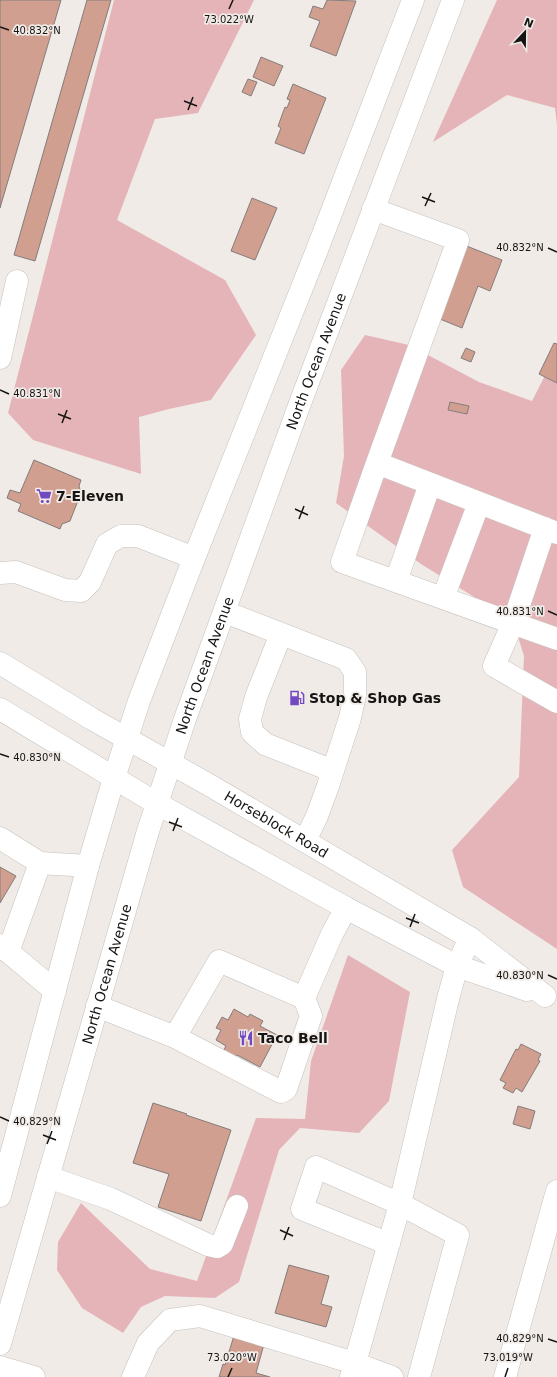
<svg xmlns="http://www.w3.org/2000/svg" width="557" height="1377" font-family="'DejaVu Sans',sans-serif">
	<rect width="100%" height="100%" fill="#f0ebe7"/>
	<!-- green -->
	<path fill="#e5b4b8" d="M 114,0 L 254,0 L 198,113 L 155,119 L 117,220 L 225,280 L 256,335 L 211,400 L 169,409 L 139,417 L 141,474 L 33,440 L 8,413 Z
		M 497,0 L 557,0 L 557,125 L 555,108 L 507,95 L 433,142 Z
		M 365,335 L 409,345 L 479,382 L 532,401 L 557,352 L 557,949 L 463,887 L 452,850 L 519,777 L 524,656 L 513,621 L 421,564 L 336,503 L 344,456 L 341,370 Z
		M 348,955 L 410,992 L 389,1101 L 359,1133 L 300,1128 L 279,1150 L 239,1282 L 215,1298 L 165,1296 L 141,1307 L 123,1333 L 82,1308 L 57,1270 L 58,1242 L 81,1203 L 150,1269 L 197,1281 L 256,1118 L 305,1119 L 311,1061 Z"/>
	<!-- building -->
	<path fill="#d09f8f" stroke="#837d7b" d="M 0,0 L 61,0 L 0,208 Z
		M 87,0 L 111,0 L 35,261 L 14,255 Z
		M 327,0 L 356,1 L 336,56 L 310,46 L 320,21 L 309,17 L 313,6 L 323,9 Z
		M 261,57 L 283,66 L 274,86 L 253,77 Z
		M 248,79 L 257,82 L 251,96 L 242,92 Z
		M 293,84 L 326,98 L 304,154 L 275,143 L 281,128 L 278,126 L 285,107 L 287,108 L 290,100 L 287,99 Z
		M 252,198 L 277,208 L 255,260 L 231,251 Z
		M 464,245 L 502,260 L 490,291 L 478,286 L 462,328 L 435,317 Z
		M 554,343 L 557,344 L 557,383 L 539,374 Z
		M 466,348 L 475,352 L 471,362 L 461,358 Z
		M 450,402 L 469,406 L 467,414 L 448,410 Z
		M 34,460 L 81,480 L 79,486 L 81,493 L 70,521 L 62,524 L 60,529 L 18,511 L 21,504 L 7,498 L 10,490 L 20,493 Z
		M 0,867 L 16,876 L 0,903 Z
		M 234,1009 L 248,1017 L 250,1014 L 263,1021 L 260,1026 L 277,1035 L 260,1067 L 237,1055 L 235,1060 L 222,1053 L 226,1046 L 216,1040 L 221,1030 L 216,1028 L 222,1017 L 228,1020 Z
		M 521,1044 L 541,1054 L 538,1060 L 540,1061 L 522,1092 L 516,1088 L 513,1093 L 503,1088 L 506,1083 L 500,1080 L 516,1049 L 518,1050 Z
		M 153,1103 L 187,1114 L 186,1115 L 231,1130 L 201,1221 L 158,1207 L 169,1174 L 133,1163 Z
		M 518,1106 L 535,1111 L 530,1129 L 513,1124 Z
		M 289,1265 L 329,1276 L 321,1304 L 332,1307 L 326,1327 L 275,1313 Z
		M 236,1329 L 266,1337 L 256,1373 L 270,1377 L 219,1377 L 223,1364 L 225,1365 Z"/>
	<g fill="none" stroke-linecap="round" stroke-linejoin="round">
		<defs>
			<path id="minor" d="M 373,209 L 458,240 L 377,463
				M 0,358 L 17,281
				M 545,528 L 513,623 L 494,666 L 557,702
				M 557,533 L 377,463 L 342,562 L 557,639
				M 0,573 L 16,572 L 65,590 L 81,591 L 90,582 L 107,544 L 121,536 L 138,536 L 194,558
				M 396,581 L 430,484
				M 443,598 L 479,503
				M 225,612 L 346,659 L 355,672 L 355,695 L 350,718 L 328,786 L 317,816 L 305,841
				M 281,634 L 256,697 L 250,719 L 252,732 L 265,744 L 333,771
				M 0,838 L 40,863 L 88,866
				M 0,945 L 55,991
				M 8,952 L 40,863
				M 97,1006 L 175,1037 L 219,961 L 304,998 L 332,934 L 346,908
				M 175,1037 L 281,1092 L 286,1089 L 311,1016 L 304,998
				M 48,1177 L 111,1199 L 208,1245 L 217,1247 L 222,1244 L 237,1206
				M 389,1244 L 302,1209 L 316,1167 L 400,1204 L 448,999 L 457,966 L 470,938
				M 0,1367 L 34,1377
				M 133,1377 L 148,1343 L 170,1320 L 200,1316 L 354,1363 L 392,1377
				M 351,1377 L 400,1204 L 458,1235 L 419,1377
				M 505,1377 L 557,1191"/>
			<g id="major">
				<path id="s1" d="M 0,663 L 92,719 L 211,786 L 470,938 L 545,996"/>
				<path d="M 0,709 L 156,803 L 346,908 L 457,966 L 527,990"/>
			</g>
			<g id="highway">
				<path d="M 0,1196 L 88,866 L 114,778 L 139,701 L 194,558 L 315,255 L 413,0"/>
				<path id="s2" d="M 0,1344 L 148,831 L 185,719 L 299,406 L 453,0"/>
			</g>
		</defs>
		<!-- minor casing -->
		<use href="#minor" stroke="#c6c1bd" stroke-width="23"/>
		<!-- major casing -->
		<use href="#major" stroke="#c6c1bd" stroke-width="23"/>
		<!-- highway casing -->
		<use href="#highway" stroke="#c6c1bd" stroke-width="23"/>
		<!-- minor -->
		<use href="#minor" stroke="#fff" stroke-width="22"/>
		<!-- major -->
		<use href="#major" stroke="#fff" stroke-width="22"/>
		<!-- highway -->
		<use href="#highway" stroke="#fff" stroke-width="22"/>
	</g>
	<!-- ticks -->
	<path fill="none" stroke="#151412" stroke-width="1.5" d="M 229,9 L 233,0M 0,27 L 9,30M 184,101 L 197,106M 188,110 L 193,97M 422,197 L 435,202M 425,206 L 431,193M 548,248 L 557,252M 0,390 L 9,394M 58,414 L 71,419M 62,423 L 67,410M 295,509 L 308,515M 299,519 L 304,506M 548,611 L 557,615M 0,754 L 9,757M 169,822 L 182,827M 173,831 L 178,818M 406,918 L 419,923M 410,927 L 415,914M 548,975 L 557,979M 0,1117 L 9,1121M 43,1135 L 56,1140M 47,1144 L 52,1131M 280,1230 L 293,1236M 284,1240 L 289,1227M 548,1339 L 557,1342M 228,1377 L 232,1368M 505,1377 L 508,1368"/>
	<!-- icons -->
	<defs>
		<symbol id="supermarket-bare" viewBox="-9 -9 18 18"><path d="M-6-5.5h2.5l.6 2H6L4.5 2H-2.5L-4.4-4H-6ZM-1.5 3.2a1.3 1.3 0 1 0 .1 0ZM3 3.2a1.3 1.3 0 1 0 .1 0Z" fill="#7349c1" stroke="#f0ebe7" stroke-width="2.5" paint-order="stroke"/></symbol>
		<symbol id="fuel-bare" viewBox="-9 -9 18 18"><path d="M-5.5-6h7V0h2V4h1.3V-2.5L3-4.5l.8-.8L6-3V5H2.5V1h-1V6h-7ZM-4.2-4.7v3.2H.2V-4.7Z" fill="#7349c1" stroke="#f0ebe7" stroke-width="2.5" paint-order="stroke"/></symbol>
		<symbol id="restaurant-bare" viewBox="-9 -9 18 18"><path d="M-5-6h1v4h1v-4h1v4h1v-4h1v5L-1.5 .5V6h-2V.5L-5-1ZM5-6V6H3V1.5H1.5Q1.5-4 5-6Z" fill="#7349c1" stroke="#f0ebe7" stroke-width="2.5" paint-order="stroke"/></symbol>
	</defs>
	<g fill-rule="evenodd">
		<use href="#supermarket-bare" x="33" y="485" width="22" height="22"/>
		<use href="#fuel-bare" x="286" y="687" width="22" height="22"/>
		<use href="#restaurant-bare" x="235" y="1027" width="22" height="22"/>
	</g>
	<g text-anchor="middle" dominant-baseline="central" stroke-width="3.5" stroke-linejoin="round" paint-order="stroke">
		<!-- street labels -->
		<g font-size="14" fill="#151412" stroke="#f0ebe7">
			<text stroke="none"><textPath href="#s2" startOffset="1033">North Ocean Avenue</textPath></text>
			<text stroke="none"><textPath href="#s2" startOffset="709">North Ocean Avenue</textPath></text>
			<text stroke="none"><textPath href="#s1" startOffset="320">Horseblock Road</textPath></text>
			<text stroke="none"><textPath href="#s2" startOffset="385">North Ocean Avenue</textPath></text>
		</g>
		<!-- poi labels -->
		<g font-size="14" font-weight="bold" fill="#151412" stroke="#f0ebe7" text-anchor="start">
			<text x="56" y="496">7-Eleven</text>
			<text x="309" y="698">Stop &amp; Shop Gas</text>
			<text x="258" y="1038">Taco Bell</text>
		</g>
	</g>
	<g font-size="10" text-anchor="middle" fill="#151412" stroke="#f0ebe7" stroke-width="3.5" stroke-linejoin="round" paint-order="stroke">
		<text x="229" y="23">73.022°W</text>
		<text x="37" y="34">40.832°N</text>
		<text x="520" y="251">40.832°N</text>
		<text x="37" y="397">40.831°N</text>
		<text x="520" y="615">40.831°N</text>
		<text x="37" y="761">40.830°N</text>
		<text x="520" y="979">40.830°N</text>
		<text x="37" y="1125">40.829°N</text>
		<text x="520" y="1342">40.829°N</text>
		<text x="232" y="1361">73.020°W</text>
		<text x="508" y="1361">73.019°W</text>
	</g>
	<!-- north arrow -->
	<g transform="translate(525 32) rotate(22)" stroke="#f0ebe7" stroke-width="3" paint-order="stroke">
	<path d="M0-3L7 15L0 10L-7 15Z" fill="#151412"/>
	<text y="-6" font-size="11" font-weight="bold" text-anchor="middle" fill="#151412">N</text>
	</g>
</svg>
